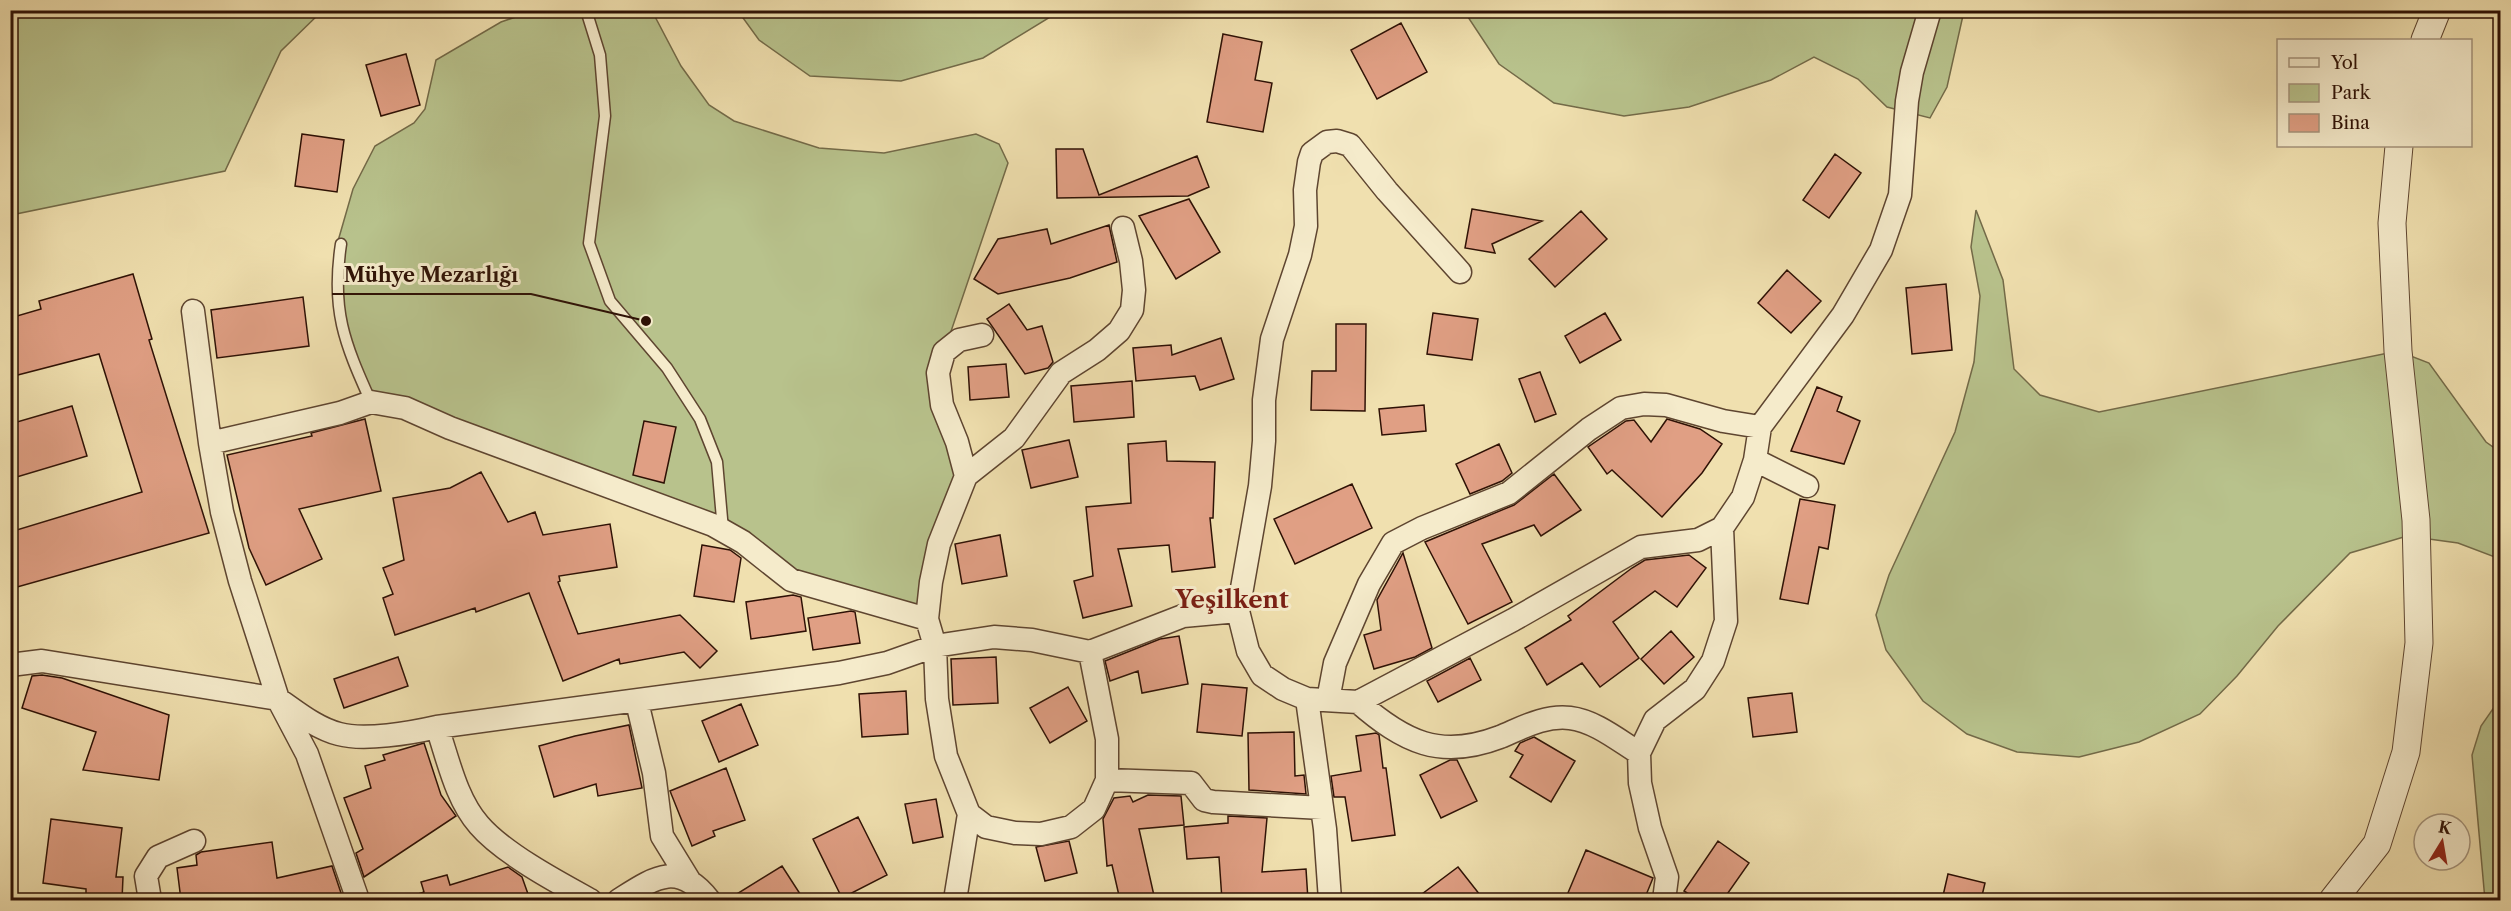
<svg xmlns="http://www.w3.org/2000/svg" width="2511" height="911" font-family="'Libre Caslon Text',serif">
	<rect width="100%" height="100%" fill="#f0e0af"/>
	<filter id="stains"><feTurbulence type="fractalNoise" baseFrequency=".00333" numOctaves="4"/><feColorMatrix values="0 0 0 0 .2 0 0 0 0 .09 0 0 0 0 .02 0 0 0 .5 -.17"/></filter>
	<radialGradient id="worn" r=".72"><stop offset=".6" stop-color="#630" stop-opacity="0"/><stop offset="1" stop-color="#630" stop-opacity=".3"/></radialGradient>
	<!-- green -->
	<path fill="#b8c28c" stroke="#736a48" stroke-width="1.5" d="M 11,10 L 322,10 L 322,11 L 281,51 L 225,171 L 11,215 Z
		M 533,11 L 652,11 L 681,66 L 709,105 L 734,121 L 819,148 L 884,153 L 976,134 L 999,144 L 1008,163 L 944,352 L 966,476 L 927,619 L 791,580 L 743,542 L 371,402 L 356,380 L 342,344 L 333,299 L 336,248 L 353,189 L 375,146 L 414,123 L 425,109 L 436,60 L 501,22 Z
		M 738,11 L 1060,11 L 983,58 L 901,81 L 810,76 L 759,40 Z
		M 1464,11 L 1964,11 L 1947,87 L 1930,118 L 1887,107 L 1858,79 L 1814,57 L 1771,80 L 1689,107 L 1624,116 L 1554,103 L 1499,64 Z
		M 1976,210 L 2003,280 L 2014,369 L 2040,395 L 2099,412 L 2398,351 L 2429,363 L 2486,442 L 2500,452 L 2500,559 L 2458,543 L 2407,536 L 2350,553 L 2278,626 L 2237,676 L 2200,714 L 2139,742 L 2079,757 L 2017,752 L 1967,734 L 1923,701 L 1886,650 L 1876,615 L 1889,575 L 1955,432 L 1974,362 L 1980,296 L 1971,247 Z
		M 2500,690 L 2500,900 L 2485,900 L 2472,755 L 2481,726 L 2495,706 Z"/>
	<!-- building -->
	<path fill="#e09f84" stroke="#2e1105" stroke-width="1.5" d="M 1401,23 L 1427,72 L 1377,99 L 1351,50 Z
		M 1223,34 L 1262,42 L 1255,80 L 1272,83 L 1263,132 L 1207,122 Z
		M 406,54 L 420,105 L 381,116 L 366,65 Z
		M 302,134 L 344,140 L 337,192 L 295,186 Z
		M 1056,149 L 1083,149 L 1099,195 L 1197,156 L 1209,187 L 1188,196 L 1057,198 Z
		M 1835,154 L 1861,173 L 1829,218 L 1803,200 Z
		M 1189,199 L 1220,252 L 1176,279 L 1139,216 Z
		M 1472,209 L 1542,221 L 1492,244 L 1495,253 L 1465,248 Z
		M 1581,211 L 1607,239 L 1555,287 L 1529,259 Z
		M 1109,225 L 1117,262 L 1070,278 L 998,294 L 974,279 L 998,239 L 1047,229 L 1051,244 Z
		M 1787,270 L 1821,301 L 1791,333 L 1758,303 Z
		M 133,274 L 152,339 L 149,340 L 209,533 L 10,589 L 10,532 L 142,492 L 99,354 L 10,377 L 10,318 L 41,309 L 39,301 Z
		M 1946,284 L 1952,350 L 1912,354 L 1906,288 Z
		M 303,297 L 309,346 L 217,358 L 211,310 Z
		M 1009,304 L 1027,330 L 1042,326 L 1053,362 L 1048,368 L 1025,374 L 987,319 Z
		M 1433,313 L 1478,319 L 1472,360 L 1427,354 Z
		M 1605,313 L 1621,340 L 1580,363 L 1565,336 Z
		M 1336,324 L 1366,324 L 1365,411 L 1311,410 L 1312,371 L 1336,371 Z
		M 1221,338 L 1234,379 L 1200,390 L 1195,376 L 1136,381 L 1133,348 L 1171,345 L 1172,355 Z
		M 1006,364 L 1009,397 L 970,400 L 968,367 Z
		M 1540,372 L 1556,414 L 1535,422 L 1519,379 Z
		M 1132,381 L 1134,417 L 1074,422 L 1071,386 Z
		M 1817,387 L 1842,397 L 1837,411 L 1860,421 L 1844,464 L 1791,451 Z
		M 1424,405 L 1426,431 L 1382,435 L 1379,409 Z
		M 72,406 L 87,456 L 10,479 L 10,424 Z
		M 365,419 L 381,491 L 299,509 L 322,559 L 266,585 L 249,548 L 227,455 L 312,436 L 311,433 Z
		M 1667,419 L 1700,429 L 1722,444 L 1702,473 L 1662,517 L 1612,470 L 1607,474 L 1588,447 L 1626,421 L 1634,420 L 1651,442 Z
		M 644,421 L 676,427 L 664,483 L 633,475 Z
		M 1069,440 L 1078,477 L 1031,488 L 1022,450 Z
		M 1166,441 L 1167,461 L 1215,462 L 1213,518 L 1210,518 L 1215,567 L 1172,572 L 1169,545 L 1118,549 L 1132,606 L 1083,618 L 1074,581 L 1093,576 L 1086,507 L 1131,503 L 1128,444 Z
		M 1499,444 L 1512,473 L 1502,481 L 1470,494 L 1456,464 Z
		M 481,472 L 508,522 L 535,512 L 543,535 L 610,524 L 617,567 L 559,576 L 560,581 L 558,582 L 578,634 L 680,615 L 717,651 L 700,668 L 684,652 L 620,664 L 619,659 L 563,681 L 529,593 L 476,612 L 475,608 L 395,635 L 383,598 L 393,594 L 383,568 L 404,560 L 393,498 L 450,488 Z
		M 1554,474 L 1581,510 L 1541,536 L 1534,525 L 1482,544 L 1512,602 L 1468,624 L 1425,542 L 1514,505 Z
		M 1352,484 L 1372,528 L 1295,564 L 1274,519 Z
		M 1800,499 L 1835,505 L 1828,549 L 1819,547 L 1808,604 L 1780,599 Z
		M 1000,535 L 1007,576 L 962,584 L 955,544 Z
		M 702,545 L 730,550 L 741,558 L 734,602 L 694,596 Z
		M 1403,553 L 1432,648 L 1415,657 L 1374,669 L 1364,635 L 1381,630 L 1377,600 Z
		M 1689,555 L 1706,568 L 1677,607 L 1655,591 L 1613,622 L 1639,658 L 1600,687 L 1582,663 L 1547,685 L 1525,648 L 1571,620 L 1568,616 L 1632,568 L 1645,560 Z
		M 793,595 L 801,597 L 806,631 L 751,639 L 746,602 Z
		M 851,611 L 855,612 L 860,643 L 813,650 L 808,618 Z
		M 1671,631 L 1694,657 L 1664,684 L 1641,659 Z
		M 1179,636 L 1188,684 L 1142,693 L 1138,671 L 1110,681 L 1105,661 L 1160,639 Z
		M 398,657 L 408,686 L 344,708 L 334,679 Z
		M 996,657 L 998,703 L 953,705 L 951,659 Z
		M 1470,658 L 1481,680 L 1438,702 L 1427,681 Z
		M 42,675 L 62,678 L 169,715 L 159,780 L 83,770 L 96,732 L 22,708 L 32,676 Z
		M 1202,684 L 1247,688 L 1242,736 L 1197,732 Z
		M 1068,687 L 1087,721 L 1050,743 L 1030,708 Z
		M 906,691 L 908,734 L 862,737 L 859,694 Z
		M 1792,693 L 1797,732 L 1753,737 L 1748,698 Z
		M 741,704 L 758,745 L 719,762 L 702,721 Z
		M 629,725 L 642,788 L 598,796 L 596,784 L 554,797 L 539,746 L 575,736 Z
		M 1294,732 L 1295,776 L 1304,775 L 1306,794 L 1249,790 L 1248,733 Z
		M 1376,733 L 1379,735 L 1383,768 L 1386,768 L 1395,835 L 1352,841 L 1345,797 L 1334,797 L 1331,776 L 1361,771 L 1356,736 Z
		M 1534,737 L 1575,761 L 1551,802 L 1510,777 L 1523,755 L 1515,751 L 1520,743 Z
		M 424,743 L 441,795 L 456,816 L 364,877 L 356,853 L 363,849 L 344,798 L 371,788 L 365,766 L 385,760 L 383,755 Z
		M 1450,760 L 1457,760 L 1477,801 L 1441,818 L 1420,775 Z
		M 726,768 L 745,820 L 713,831 L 715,836 L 692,846 L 670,791 Z
		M 1148,795 L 1181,796 L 1184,825 L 1139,829 L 1155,900 L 1120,900 L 1112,865 L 1107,866 L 1103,819 L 1114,798 L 1130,796 L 1133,802 Z
		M 936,799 L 943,837 L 913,843 L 905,804 Z
		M 1228,816 L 1267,818 L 1262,872 L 1306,869 L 1308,900 L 1222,900 L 1219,857 L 1187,859 L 1184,827 L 1228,823 Z
		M 858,817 L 887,875 L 842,898 L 813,839 Z
		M 51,819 L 122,828 L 116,877 L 123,877 L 122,900 L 86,900 L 86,889 L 43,883 Z
		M 1069,841 L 1077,873 L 1045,881 L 1036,847 Z
		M 1718,841 L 1749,863 L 1723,900 L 1698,900 L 1684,891 Z
		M 272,842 L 277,878 L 332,866 L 341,893 L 330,900 L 181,900 L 177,868 L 197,865 L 196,855 L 201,852 Z
		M 1586,850 L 1653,878 L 1644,900 L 1565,900 Z
		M 782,866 L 804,900 L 727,900 Z
		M 508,867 L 522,877 L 528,894 L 507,900 L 416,900 L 415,895 L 424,892 L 421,882 L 447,875 L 450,885 Z
		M 1458,867 L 1484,900 L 1414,900 Z
		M 1948,874 L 1985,883 L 1981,900 L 1942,900 Z"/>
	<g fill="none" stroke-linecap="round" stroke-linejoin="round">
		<defs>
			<path id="service" d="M 586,10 L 600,55 L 605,116 L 589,243 L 610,301 L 667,368 L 700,419 L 717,462 L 723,530
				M 341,244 C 331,310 344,342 371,402"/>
			<path id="minor" d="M 193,311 L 210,443 L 222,512 L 240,581 L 278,699 L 307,754 L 358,900
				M 210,443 L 340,413 L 371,402 L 405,408 L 450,428 L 713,525 L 743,542 L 791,580 L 927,619
				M 1755,460 L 1807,486
				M 966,476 L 1014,438 L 1061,373 L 1097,350 L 1119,331 L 1132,310 L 1134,290 L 1131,261 L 1123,228
				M 10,665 L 42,661 L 278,699 C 297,712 316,728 339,734 C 364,741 411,733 437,727 L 839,673 L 887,663 L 935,646 L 994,637 L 1032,640 L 1090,652 L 1183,616 L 1238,611
				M 1307,699 L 1358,702 L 1513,620 L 1641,547 L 1698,540 L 1722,528 L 1743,497 L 1755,460 L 1760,427 L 1843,315 L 1881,250 L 1900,195 L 1907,101 L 1912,72 L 1930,10
				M 1328,700 L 1335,663 L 1369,584 L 1393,543 L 1422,528 L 1509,493 L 1589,429 L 1621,408 L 1644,404 L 1666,405 L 1723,421 L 1760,427
				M 637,702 L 654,773 L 662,836 L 689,880
				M 1358,702 C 1404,742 1440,760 1500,737 C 1522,728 1544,715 1570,718 C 1595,721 1618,740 1639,753
				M 437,727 C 448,759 456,799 479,825 C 503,853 557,882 590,900
				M 1107,780 L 1191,783 L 1204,800 L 1213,802 L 1322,808
				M 969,814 L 986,827 L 1015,833 L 1041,834 L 1071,827 L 1094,809 L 1107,780 L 1107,739 L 1090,652
				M 150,900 L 146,876 L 158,857 L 194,841
				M 619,900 C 654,878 678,860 709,900
				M 955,900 L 969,814 L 946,756 L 937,699 L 935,646 L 927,619 L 931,582 L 939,544 L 966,476 L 957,442 L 942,405 L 938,373 L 944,352 L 959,340 L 982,335
				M 1330,900 L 1325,829 L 1307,699 L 1283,689 L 1262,675 L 1248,651 L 1238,611 L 1260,486 L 1264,441 L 1264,400 L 1272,339 L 1300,255 L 1306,226 L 1305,190 L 1309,162 L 1312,153 L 1327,142 L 1337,141 L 1350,145 L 1387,191 L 1460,272
				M 1664,900 L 1667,877 L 1650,828 L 1640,783 L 1639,753 L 1655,720 L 1695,689 L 1713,661 L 1726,621 L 1722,528"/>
			<path id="tertiary" d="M 2425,40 L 2437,10
				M 2333,900 L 2377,844 L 2406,752 L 2419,643 L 2416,520 L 2398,351 L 2392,223 L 2399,146"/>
		</defs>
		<!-- service casing -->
		<use href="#service" stroke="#5e4530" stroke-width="13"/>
		<!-- minor casing -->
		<use href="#minor" stroke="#5e4530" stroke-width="25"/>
		<!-- tertiary casing -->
		<use href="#tertiary" stroke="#5e4530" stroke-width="29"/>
		<!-- service -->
		<use href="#service" stroke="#f5ebcb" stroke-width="10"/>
		<!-- minor -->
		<use href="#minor" stroke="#f5ebcb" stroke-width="22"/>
		<!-- tertiary -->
		<use href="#tertiary" stroke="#f5ebcb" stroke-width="27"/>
	</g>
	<g text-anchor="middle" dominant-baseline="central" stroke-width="6" stroke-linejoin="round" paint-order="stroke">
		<!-- district labels -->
		<g font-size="24" font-weight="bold" fill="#7a1f14" stroke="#f5ebcb">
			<text x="1232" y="599">Yeşilkent</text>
		</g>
	</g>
	<!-- callouts -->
	<path fill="none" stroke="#2e1105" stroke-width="2" d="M646 321L531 294H332"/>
	<circle fill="#2e1105" stroke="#f5ebcb" stroke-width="2" cx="646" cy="321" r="6"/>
	<g font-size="20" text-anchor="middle" font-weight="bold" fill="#2e1105" stroke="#f5ebcb" stroke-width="6" stroke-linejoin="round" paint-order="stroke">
		<text x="431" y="282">Mühye Mezarlığı</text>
	</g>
	<!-- margin -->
	<rect width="2511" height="911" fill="none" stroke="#f0e0af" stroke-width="36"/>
	<rect x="12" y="12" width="2487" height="887" fill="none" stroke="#2e1105" stroke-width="3"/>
	<rect x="18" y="18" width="2475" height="875" fill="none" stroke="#2e1105" stroke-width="1.5"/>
	<!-- legend -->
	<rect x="2277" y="39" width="195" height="108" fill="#f5ebcb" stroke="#a5947c" stroke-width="1.5"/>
	<rect x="2289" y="58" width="30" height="9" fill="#f5ebcb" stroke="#a5947c" stroke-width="1.5"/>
	<text x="2331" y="69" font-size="18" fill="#2e1105">Yol</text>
	<rect x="2289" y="84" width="30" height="18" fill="#b8c28c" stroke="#a5947c" stroke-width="1.5"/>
	<text x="2331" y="99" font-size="18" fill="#2e1105">Park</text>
	<rect x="2289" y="114" width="30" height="18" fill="#e09f84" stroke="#a5947c" stroke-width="1.5"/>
	<text x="2331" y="129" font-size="18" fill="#2e1105">Bina</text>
	<!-- north arrow -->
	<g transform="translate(2442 842) rotate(11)"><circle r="28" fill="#f5ebcb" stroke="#a5947c" stroke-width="1.5"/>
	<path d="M0-4.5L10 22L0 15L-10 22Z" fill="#8f2418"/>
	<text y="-9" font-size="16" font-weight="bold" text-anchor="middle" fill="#2e1105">K</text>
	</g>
	<rect width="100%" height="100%" filter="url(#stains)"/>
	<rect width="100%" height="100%" fill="url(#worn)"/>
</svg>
